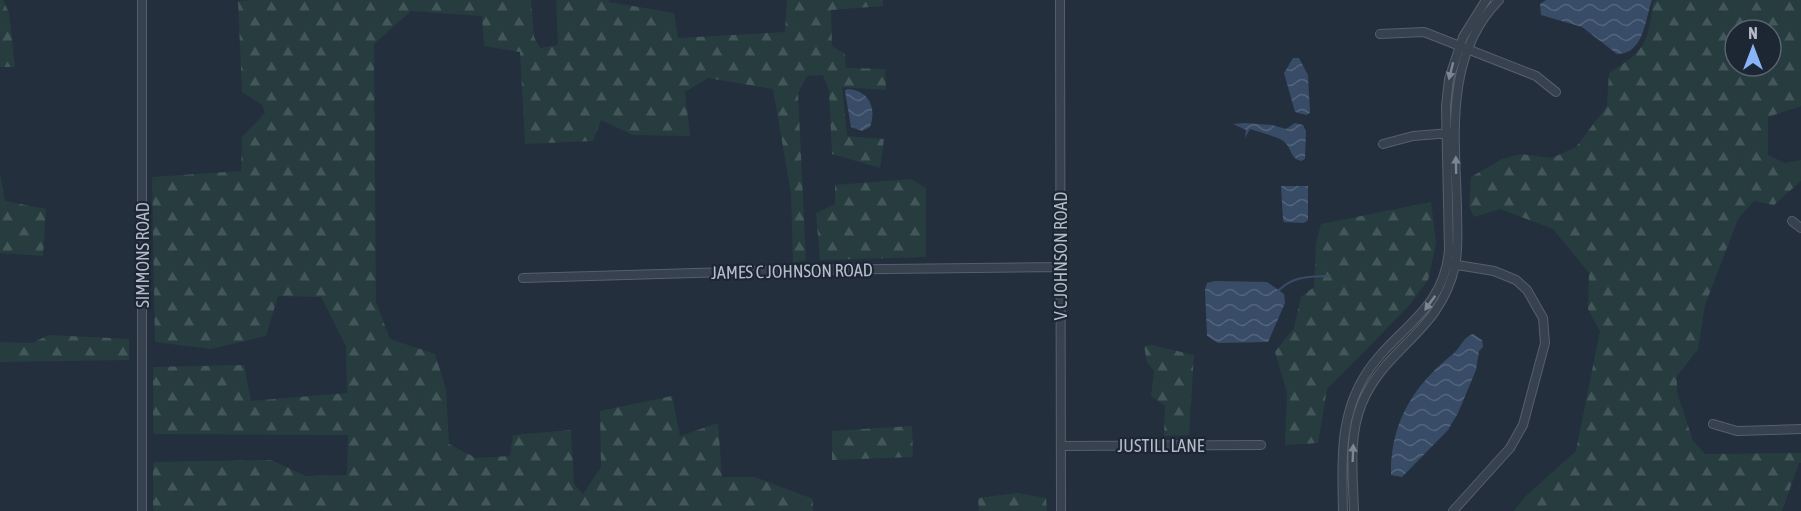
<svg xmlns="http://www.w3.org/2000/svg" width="1801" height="511" font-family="'Asap Condensed',sans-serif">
	<defs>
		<pattern id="forest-firs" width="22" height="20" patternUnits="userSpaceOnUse" patternTransform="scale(1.5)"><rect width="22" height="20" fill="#263c3f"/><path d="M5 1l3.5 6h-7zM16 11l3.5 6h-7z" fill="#435659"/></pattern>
		<pattern id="water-waves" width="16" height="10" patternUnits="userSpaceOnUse" patternTransform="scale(1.5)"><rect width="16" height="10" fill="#394c67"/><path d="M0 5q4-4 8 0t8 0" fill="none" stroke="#53647b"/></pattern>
	</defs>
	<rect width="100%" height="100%" fill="#242f3e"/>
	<!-- forest -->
	<path fill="url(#forest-firs)" fill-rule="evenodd" d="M 0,0 L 3,0 L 9,13 L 15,67 L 0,67 Z
		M 255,0 L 531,0 L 534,37 L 540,48 L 558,45 L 556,0 L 609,0 L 609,2 L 674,13 L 678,38 L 785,32 L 787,0 L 883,0 L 883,6 L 831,10 L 832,46 L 845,54 L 846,68 L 885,69 L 886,90 L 842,87 L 847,136 L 884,139 L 880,168 L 832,154 L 829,91 L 823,75 L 807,76 L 798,93 L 806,260 L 793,263 L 791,193 L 773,89 L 708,78 L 685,92 L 690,136 L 633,135 L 601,120 L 593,141 L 525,144 L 520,52 L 484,46 L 482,16 L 411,11 L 374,44 L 376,302 L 390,339 L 435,354 L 446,389 L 449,444 L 476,458 L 510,456 L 513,435 L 571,430 L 574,484 L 583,494 L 601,467 L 600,411 L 672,396 L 680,436 L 718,423 L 722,477 L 755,477 L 813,499 L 813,511 L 153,511 L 153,462 L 271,460 L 306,476 L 347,475 L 348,435 L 153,434 L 153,367 L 244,365 L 251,401 L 347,393 L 346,346 L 321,297 L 278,296 L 266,336 L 211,349 L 155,342 L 152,177 L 241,171 L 242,137 L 265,113 L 262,105 L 242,92 L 238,1 Z
		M 1656,0 L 1801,0 L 1801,106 L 1768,117 L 1768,155 L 1785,163 L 1801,160 L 1801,181 L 1774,205 L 1754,201 L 1738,219 L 1705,305 L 1698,349 L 1677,376 L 1677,392 L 1693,441 L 1705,454 L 1801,453 L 1801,463 L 1799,463 L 1782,511 L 1514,511 L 1526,496 L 1576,451 L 1600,331 L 1588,309 L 1589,273 L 1553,229 L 1500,209 L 1474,217 L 1469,206 L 1471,177 L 1502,159 L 1521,154 L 1552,158 L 1576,147 L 1607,106 L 1609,73 C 1644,51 1648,45 1653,3 ZM 1735,30 L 1771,30 L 1771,66 L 1735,66 Z
		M 0,173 L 5,201 L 46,209 L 43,256 L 0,253 Z
		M 911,179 L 926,188 L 926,257 L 820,260 L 816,213 L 835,204 L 835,185 Z
		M 1431,202 L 1436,243 L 1428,280 L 1407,308 L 1327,389 L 1318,443 L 1285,445 L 1287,393 L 1275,352 L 1294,328 L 1301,297 L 1314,287 L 1316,243 L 1321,224 Z
		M 49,335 L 129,339 L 129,360 L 0,362 L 0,342 L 32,343 Z
		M 1152,345 L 1194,355 L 1189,435 L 1164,436 L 1165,406 L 1151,396 L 1154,371 L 1147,362 L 1144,346 Z
		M 912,426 L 913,457 L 832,460 L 832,431 Z
		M 1017,493 L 1046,498 L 1047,511 L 979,511 L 978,498 Z"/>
	<!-- water -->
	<path fill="url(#water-waves)" d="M 1546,0 L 1652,0 C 1645,19 1644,54 1617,54 L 1582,27 L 1541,15 L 1540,4 Z
		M 1293,58 L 1299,58 L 1308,75 L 1310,113 L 1306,115 L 1295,112 L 1284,73 Z
		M 847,89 C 869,90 877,108 870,127 L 862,131 L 851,127 L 845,91 Z
		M 1244,123 L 1272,125 L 1286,129 L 1295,123 L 1303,125 L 1306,131 L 1305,159 L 1301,161 C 1289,158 1292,146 1282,140 C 1274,136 1259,132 1250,129 L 1245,138 L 1246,130 L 1233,124 Z
		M 1281,186 L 1308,186 L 1308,220 L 1304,223 L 1284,222 L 1283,219 Z
		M 1215,281 L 1267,282 L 1284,294 L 1285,303 L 1268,342 L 1218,343 L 1207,336 L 1205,290 L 1207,283 Z
		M 1473,334 L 1482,340 L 1483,347 L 1479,351 L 1476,370 L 1458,413 L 1448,430 L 1402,477 L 1391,475 C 1390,422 1414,385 1454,353 C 1461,347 1463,337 1473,334 Z"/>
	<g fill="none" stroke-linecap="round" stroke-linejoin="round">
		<!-- stream -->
		<path stroke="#394c67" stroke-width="2" d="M 1279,290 C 1295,275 1310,277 1330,276"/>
		<defs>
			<path id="minor" d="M 1060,0 L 1061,511
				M 1380,34 L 1424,32 L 1536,76 L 1556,92
				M 1383,144 L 1413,136 L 1451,133
				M 1792,221 L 1801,228
				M 1451,264 L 1494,271 L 1516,280 L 1527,290 L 1543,318 L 1545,343 L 1523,425 L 1510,448 L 1453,511
				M 523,278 L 799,270 L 1060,267
				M 1713,424 L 1737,431 L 1801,429
				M 1061,446 L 1261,445
				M 142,511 L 142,0
				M 1343,511 C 1342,464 1339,418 1364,377 C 1393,329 1444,313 1449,250 L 1446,106 L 1449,79 L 1463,37 L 1486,0
				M 1354,511 C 1353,475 1348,437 1362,403 C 1386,346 1440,333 1455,266 C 1459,247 1457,227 1457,207 C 1455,136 1444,56 1499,0"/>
		</defs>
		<!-- minor casing -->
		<use href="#minor" stroke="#565f6c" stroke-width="10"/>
		<!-- minor -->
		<use href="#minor" stroke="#38414e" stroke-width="8"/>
	</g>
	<!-- one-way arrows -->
	<defs><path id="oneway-solid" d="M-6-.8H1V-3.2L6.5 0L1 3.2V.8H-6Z" transform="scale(1.5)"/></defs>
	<g fill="#7c8592">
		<use href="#oneway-solid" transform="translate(1451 71) rotate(104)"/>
		<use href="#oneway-solid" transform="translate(1456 165) rotate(-91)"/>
		<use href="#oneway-solid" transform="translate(1430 303) rotate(126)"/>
		<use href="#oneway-solid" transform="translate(1353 453) rotate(-88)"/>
	</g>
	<g text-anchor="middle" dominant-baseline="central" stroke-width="4.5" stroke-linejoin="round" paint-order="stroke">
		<!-- street labels -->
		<g font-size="18" fill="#b4bcc9" stroke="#1d2633">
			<text transform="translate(142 255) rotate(-90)">SIMMONS ROAD</text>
			<text transform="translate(1060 256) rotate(-90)">V C JOHNSON ROAD</text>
			<text transform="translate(792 271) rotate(-1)">JAMES C JOHNSON ROAD</text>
			<text x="1161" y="445">JUSTILL LANE</text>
		</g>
	</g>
	<!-- north arrow -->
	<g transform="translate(1753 48)"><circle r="28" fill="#1d2633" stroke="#59626f" stroke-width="1.5"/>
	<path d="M0-4.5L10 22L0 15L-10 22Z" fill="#8ab4f8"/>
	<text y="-9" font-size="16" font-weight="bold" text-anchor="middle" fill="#b4bcc9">N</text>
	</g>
</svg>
